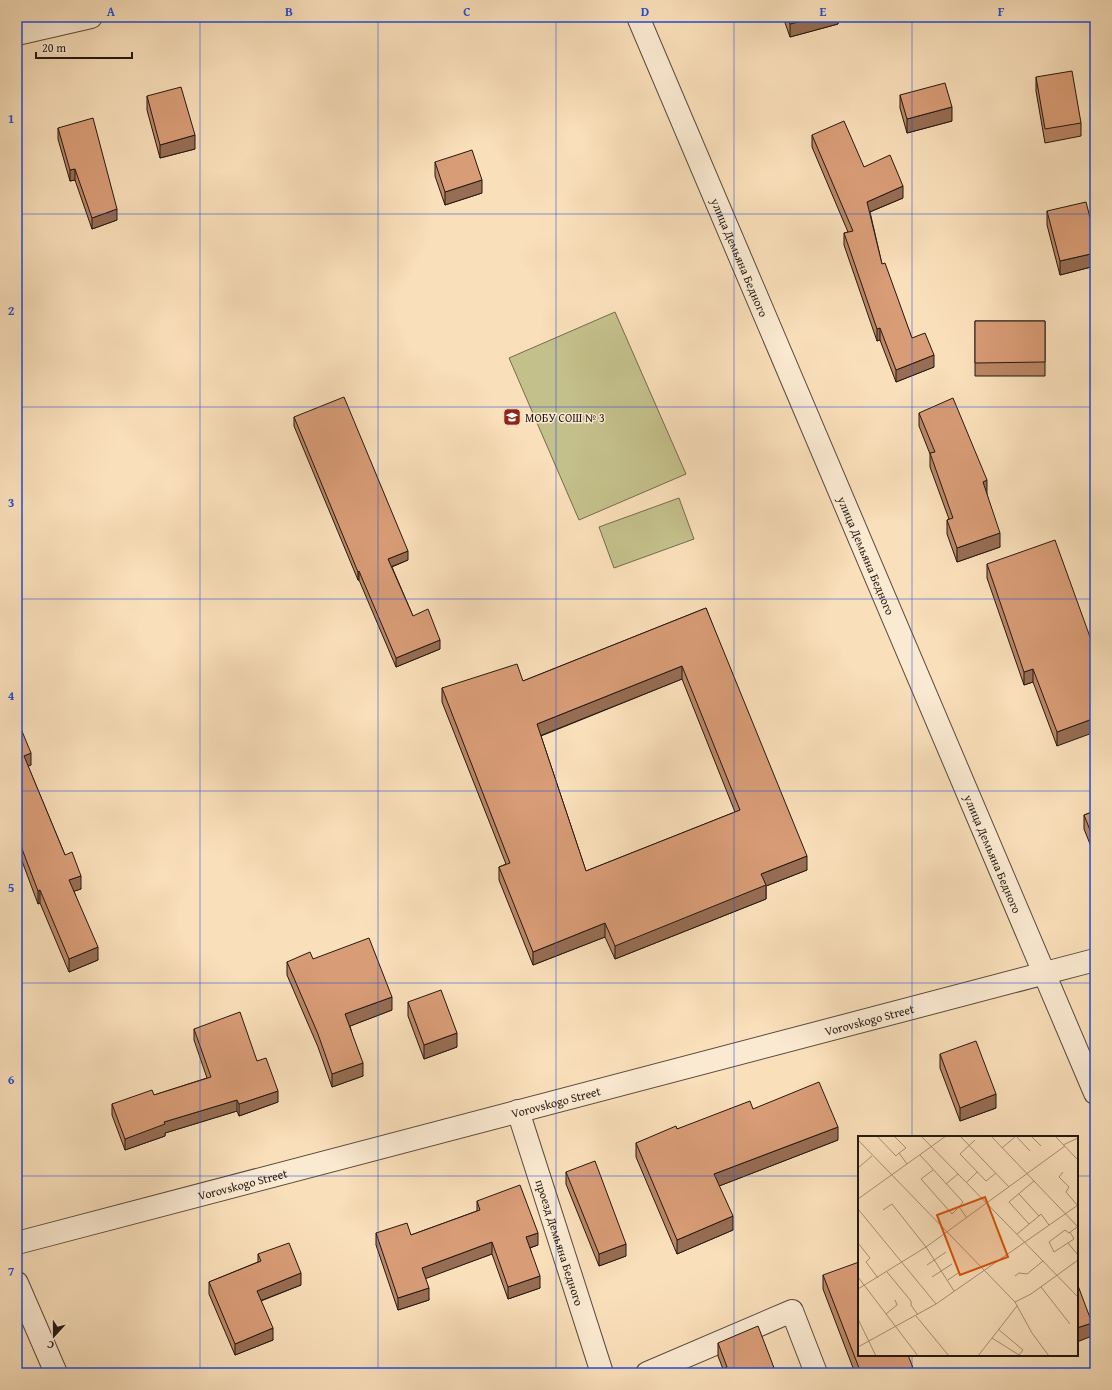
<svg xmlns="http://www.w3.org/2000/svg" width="1112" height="1390" font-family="'Gentium Book Plus',serif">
	<rect width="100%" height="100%" fill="#f9dfba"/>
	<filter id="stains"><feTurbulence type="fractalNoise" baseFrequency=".005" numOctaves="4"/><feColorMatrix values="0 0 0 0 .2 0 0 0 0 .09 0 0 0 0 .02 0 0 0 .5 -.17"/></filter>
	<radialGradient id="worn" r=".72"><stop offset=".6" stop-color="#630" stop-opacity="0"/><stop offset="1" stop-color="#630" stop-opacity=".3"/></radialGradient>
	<!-- green -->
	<path fill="#c4c08b" stroke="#746c4e" d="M 615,312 L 686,474 L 579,520 L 509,358 Z
		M 679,498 L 694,539 L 614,568 L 599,527 Z"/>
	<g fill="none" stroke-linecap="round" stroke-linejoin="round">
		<defs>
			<g id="minor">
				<path id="s1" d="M 518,1111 L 602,1373"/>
				<path id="s2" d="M 17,1243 L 1095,960"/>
				<path d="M 647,1373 L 792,1311 L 816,1373"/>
			</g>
			<g id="tertiary">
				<path id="s3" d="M 638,17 L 1095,1093"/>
				<path d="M 17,34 L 91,17"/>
				<path d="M 17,1283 L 56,1373"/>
			</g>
		</defs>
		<!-- minor casing -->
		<use href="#minor" stroke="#5a4a3c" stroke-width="24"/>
		<!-- tertiary casing -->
		<use href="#tertiary" stroke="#5a4a3c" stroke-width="24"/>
		<!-- minor -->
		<use href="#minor" stroke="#fbead2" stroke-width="22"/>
		<!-- tertiary -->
		<use href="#tertiary" stroke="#fbead2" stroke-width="22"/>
	</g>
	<!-- wall -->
	<path fill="#ba8665" stroke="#251912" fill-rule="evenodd" d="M 783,17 L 838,17 L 838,24 L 790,37 Z
		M 1036,77 L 1081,123 L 1081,136 L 1045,143 L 1036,91 Z
		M 900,95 L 952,121 L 907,133 L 900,108 Z
		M 147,96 L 195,149 L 160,158 L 147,110 Z
		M 58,128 L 117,220 L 92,229 L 75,180 L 70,181 L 58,139 Z
		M 812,135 L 864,167 L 903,198 L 870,212 L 882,264 L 912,338 L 934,367 L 896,382 L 880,340 L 877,341 L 844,245 L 844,233 L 848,232 L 812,147 Z
		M 435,162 L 482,193 L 445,205 L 435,176 Z
		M 1047,211 L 1095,237 L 1095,266 L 1060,275 L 1047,225 Z
		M 975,321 L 1045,321 L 1045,376 L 975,376 Z
		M 919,413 L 987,494 L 1000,547 L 957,562 L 947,534 L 947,520 L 949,519 L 930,467 L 930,454 L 919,426 Z
		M 294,417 L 408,560 L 392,567 L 413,616 L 440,649 L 396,667 L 359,580 L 358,580 L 294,426 Z
		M 987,564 L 1094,659 L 1057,746 L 1033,682 L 1024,685 L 987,578 Z
		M 706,608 L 807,870 L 766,886 L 766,899 L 615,959 L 605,937 L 533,965 L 499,880 L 499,867 L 506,864 L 442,702 L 442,688 L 523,681 ZM 682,679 L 735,812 L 586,871 L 541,736 Z
		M 17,719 L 31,765 L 28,766 L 65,855 L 81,889 L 74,891 L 98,960 L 69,972 L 40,903 L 38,904 L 19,853 L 17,854 Z
		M 1095,811 L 1095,854 L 1094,854 L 1084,829 L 1084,815 Z
		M 313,959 L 392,1010 L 350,1026 L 363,1076 L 332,1087 L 318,1047 L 287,975 L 287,962 Z
		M 408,1002 L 457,1047 L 424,1059 L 408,1016 Z
		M 194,1029 L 257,1061 L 278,1102 L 239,1116 L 237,1111 L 165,1133 L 165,1136 L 125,1150 L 112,1115 L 112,1104 L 154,1095 L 207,1078 L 194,1040 Z
		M 940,1054 L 996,1108 L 960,1121 L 940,1068 Z
		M 753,1109 L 838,1140 L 719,1186 L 733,1230 L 677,1254 L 636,1157 L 636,1143 L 677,1129 Z
		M 566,1172 L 626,1256 L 599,1266 L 566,1184 Z
		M 477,1201 L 538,1245 L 530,1248 L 540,1288 L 508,1299 L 492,1254 L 425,1278 L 429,1300 L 398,1310 L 376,1245 L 376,1233 L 411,1235 L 477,1211 Z
		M 258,1254 L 301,1285 L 261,1301 L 273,1340 L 235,1355 L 209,1294 L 209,1282 L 258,1262 Z
		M 823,1275 L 915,1373 L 855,1373 L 823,1289 Z
		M 718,1343 L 776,1373 L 723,1369 L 718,1356 Z"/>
	<!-- shaded-wall -->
	<path fill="#976d53" stroke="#251912" d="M 817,17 L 838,17 L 838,24 L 790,37 L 790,24 Z
		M 952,107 L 952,121 L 907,133 L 907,119 Z
		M 195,135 L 195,149 L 160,158 L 160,145 Z
		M 75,169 L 75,180 L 70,181 L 70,170 Z
		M 482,180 L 482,193 L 445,205 L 445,192 Z
		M 903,186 L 903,198 L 867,213 L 867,202 Z
		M 117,209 L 117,220 L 92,229 L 92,218 Z
		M 1095,253 L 1095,266 L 1060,275 L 1060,261 Z
		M 880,328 L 880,340 L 877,341 L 877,329 Z
		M 934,355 L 934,367 L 896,382 L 896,370 Z
		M 987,480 L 987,494 L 983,496 L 983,482 Z
		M 1000,533 L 1000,547 L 957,562 L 957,548 Z
		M 408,551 L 408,560 L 388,568 L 388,559 Z
		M 359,571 L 359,580 L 358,580 L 358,572 Z
		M 440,640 L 440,649 L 396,667 L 396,658 Z
		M 1094,648 L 1094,661 L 1091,649 Z
		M 682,666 L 682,679 L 537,737 L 537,724 Z
		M 1033,669 L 1033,682 L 1024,685 L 1024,672 Z
		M 1095,718 L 1095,732 L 1057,746 L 1057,732 Z
		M 31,753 L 31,765 L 24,768 L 24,756 Z
		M 1094,840 L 1095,840 L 1095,854 L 1094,854 Z
		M 19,841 L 19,853 L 17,854 L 17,842 Z
		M 807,856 L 807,870 L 766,886 L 766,899 L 615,959 L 615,946 L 761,874 Z
		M 81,876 L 81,889 L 69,893 L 69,880 Z
		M 40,890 L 40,903 L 38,904 L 38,891 Z
		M 605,923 L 605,937 L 533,965 L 533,952 Z
		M 98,947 L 98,960 L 69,972 L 69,959 Z
		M 392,997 L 392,1010 L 345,1028 L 345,1014 Z
		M 457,1033 L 457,1047 L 424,1059 L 424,1045 Z
		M 363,1063 L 363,1076 L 332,1087 L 332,1074 Z
		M 278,1091 L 278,1102 L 239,1116 L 239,1104 Z
		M 996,1094 L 996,1108 L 960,1121 L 960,1108 Z
		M 237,1100 L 237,1111 L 165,1133 L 165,1136 L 125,1150 L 125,1139 L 164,1122 Z
		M 838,1127 L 838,1140 L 714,1188 L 714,1174 Z
		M 733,1216 L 733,1230 L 677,1254 L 677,1240 Z
		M 538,1233 L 538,1245 L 526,1249 L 526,1237 Z
		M 492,1242 L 492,1254 L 422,1280 L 422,1268 Z
		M 626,1244 L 626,1256 L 599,1266 L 599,1254 Z
		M 301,1273 L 301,1285 L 257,1302 L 257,1291 Z
		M 540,1276 L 540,1288 L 508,1299 L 508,1287 Z
		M 429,1288 L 429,1300 L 398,1310 L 398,1298 Z
		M 1092,1323 L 1092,1336 L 1077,1342 L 1077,1328 Z
		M 273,1328 L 273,1340 L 235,1355 L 235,1344 Z"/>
	<!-- building -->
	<path fill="#d89c76" stroke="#251912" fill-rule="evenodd" d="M 787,17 L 817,17 L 790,24 Z
		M 1072,71 L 1081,123 L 1045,129 L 1036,77 Z
		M 945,83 L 952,107 L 907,119 L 900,95 Z
		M 181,87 L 195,135 L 160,145 L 147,96 Z
		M 93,118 L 117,209 L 92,218 L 75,169 L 70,170 L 58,128 Z
		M 844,121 L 864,167 L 890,155 L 903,186 L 867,202 L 882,264 L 885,263 L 912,338 L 925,333 L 934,355 L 896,370 L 880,328 L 877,329 L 844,233 L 853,231 L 812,135 Z
		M 472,150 L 482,180 L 445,192 L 435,162 Z
		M 1086,202 L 1095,237 L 1095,253 L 1060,261 L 1047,211 Z
		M 975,321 L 1045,321 L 1045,362 L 975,363 Z
		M 344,397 L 408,551 L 388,559 L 413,616 L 428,609 L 440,640 L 396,658 L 359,571 L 358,572 L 294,417 Z
		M 953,398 L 987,480 L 983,482 L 1000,533 L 957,548 L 947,520 L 953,518 L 930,453 L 935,452 L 919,413 Z
		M 1055,540 L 1094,648 L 1091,649 L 1095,661 L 1095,718 L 1057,732 L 1033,669 L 1024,672 L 987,564 Z
		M 706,608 L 807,856 L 761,874 L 766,885 L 615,946 L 605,923 L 533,952 L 499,867 L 510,863 L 442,688 L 517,664 L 523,681 ZM 682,666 L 740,810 L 586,871 L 537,724 Z
		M 17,719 L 31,753 L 24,756 L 65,855 L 72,852 L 81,876 L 69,880 L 98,947 L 69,959 L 40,890 L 38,891 L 19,841 L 17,842 Z
		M 1095,811 L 1095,840 L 1094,840 L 1084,815 Z
		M 369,938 L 392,997 L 345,1014 L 363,1063 L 332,1074 L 318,1034 L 287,962 L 310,952 L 313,959 Z
		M 441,990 L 457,1033 L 424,1045 L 408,1002 Z
		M 240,1012 L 257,1061 L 266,1058 L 278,1091 L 239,1104 L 237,1100 L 164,1122 L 165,1124 L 125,1139 L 112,1104 L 152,1090 L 154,1095 L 211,1077 L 194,1029 Z
		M 976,1041 L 996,1094 L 960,1108 L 940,1054 Z
		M 819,1082 L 838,1127 L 714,1174 L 733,1216 L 677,1240 L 636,1143 L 676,1126 L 677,1129 L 750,1101 L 753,1109 Z
		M 595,1161 L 626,1244 L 599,1254 L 566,1172 Z
		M 520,1185 L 538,1233 L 526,1237 L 540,1276 L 508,1287 L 492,1242 L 422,1268 L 429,1288 L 398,1298 L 376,1233 L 407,1223 L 411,1235 L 480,1210 L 477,1201 Z
		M 289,1243 L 301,1273 L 257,1291 L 273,1328 L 235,1344 L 209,1282 L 261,1261 L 258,1254 Z
		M 859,1262 L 859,1355 L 908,1355 L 915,1373 L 861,1373 L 823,1275 Z
		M 1077,1283 L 1092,1323 L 1077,1328 Z
		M 758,1326 L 776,1373 L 714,1373 L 727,1367 L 718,1343 Z"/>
	<!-- grid -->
	<path fill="none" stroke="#1d4ed8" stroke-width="1" stroke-opacity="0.55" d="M 200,17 L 200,1373M 378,17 L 378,1373M 556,17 L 556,1373M 734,17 L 734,1373M 912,17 L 912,1137M 17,214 L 1095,214M 17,407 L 1095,407M 17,599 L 1095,599M 17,791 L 1095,791M 17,983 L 1095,983M 17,1176 L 859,1176M 1077,1176 L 1095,1176M 912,1355 L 912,1373"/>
	<!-- icons -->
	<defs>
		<symbol id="school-square" viewBox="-11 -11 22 22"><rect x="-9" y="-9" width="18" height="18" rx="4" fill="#8f2418" stroke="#fbead2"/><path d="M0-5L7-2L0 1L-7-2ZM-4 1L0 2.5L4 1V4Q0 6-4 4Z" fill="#fff"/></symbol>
	</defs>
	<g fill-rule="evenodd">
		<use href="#school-square" x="502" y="407" width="20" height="20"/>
	</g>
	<g text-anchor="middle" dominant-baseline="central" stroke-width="3" stroke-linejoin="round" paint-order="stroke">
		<!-- street labels -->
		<g font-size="12" fill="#251912" stroke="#fbead2">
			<text stroke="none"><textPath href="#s3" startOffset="261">улица Демьяна Бедного</textPath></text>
			<text stroke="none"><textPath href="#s3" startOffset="585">улица Демьяна Бедного</textPath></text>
			<text stroke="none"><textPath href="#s3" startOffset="909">улица Демьяна Бедного</textPath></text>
			<text stroke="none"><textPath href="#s2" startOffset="881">Vorovskogo Street</textPath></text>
			<text stroke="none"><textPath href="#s2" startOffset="557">Vorovskogo Street</textPath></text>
			<text stroke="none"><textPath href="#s2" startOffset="233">Vorovskogo Street</textPath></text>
			<text stroke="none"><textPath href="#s1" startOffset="138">проезд Демьяна Бедного</textPath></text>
		</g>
		<!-- poi labels -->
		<g font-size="12" fill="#251912" stroke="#fbead2" text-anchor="start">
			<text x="525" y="417">МОБУ СОШ № 3</text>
		</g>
	</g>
	<!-- overview -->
	<g transform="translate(858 1136)">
		<rect width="220" height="220" fill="#f9dfba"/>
		<path fill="none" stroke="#a49077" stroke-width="1" d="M 19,0 L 38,20 L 41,17 L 49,28M 36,0 L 48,12 L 41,17M 63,0 L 220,161M 102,0 L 151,51M 133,0 L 220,91M 158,0 L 172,15M 173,0 L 183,10M 197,0 L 220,24M 0,4 L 157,166 L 174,197 L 191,220M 117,4 L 102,18 L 128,45 L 138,37M 205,9 L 220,2M 144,12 L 158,0M 62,19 L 105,66 L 101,71M 0,32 L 14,20M 75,34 L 63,43 L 94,78 L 101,71 L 109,82M 205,36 L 201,41 L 211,51 L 208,56 L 220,70M 109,46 L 119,36M 88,48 L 100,38M 0,63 L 88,0M 0,73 L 78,168M 25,74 L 34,68 L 68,111 L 96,155M 181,80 L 183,78 L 191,89M 171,88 L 151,66 L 176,45M 212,96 L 216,103 L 196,116 L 191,106 L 207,94 L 211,97 L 219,91M 159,98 L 181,80 L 161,58M 0,107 L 12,122 L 8,126 L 20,142M 210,107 L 220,119M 69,129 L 88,116M 29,136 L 53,165 L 53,169 L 60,179M 157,140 L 161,137 L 169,138 L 185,125M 0,141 L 60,220M 74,141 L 94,128M 90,144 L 100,137M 183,151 L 212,188M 0,153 L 68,111 L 207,10M 157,166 L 173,158 L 220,124M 28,178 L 39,169 L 37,164M 58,180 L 91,220M 0,183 L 18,220M 134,202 L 161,219 L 165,214 L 140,193M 0,211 L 78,168 L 220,69M 120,220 L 159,170"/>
		<path fill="#d4530d" fill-opacity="0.15" stroke="#d4530d" stroke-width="2" d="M 127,61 L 150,121 L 102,139 L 79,79 Z"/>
		<rect width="220" height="220" fill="none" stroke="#251912" stroke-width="2"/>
	</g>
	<!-- margin -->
	<rect width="1112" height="1390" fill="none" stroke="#f9dfba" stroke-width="44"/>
	<!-- north arrow -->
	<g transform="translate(54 1336) rotate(201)" stroke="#fbead2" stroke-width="3" paint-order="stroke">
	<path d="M0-3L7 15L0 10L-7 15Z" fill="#251912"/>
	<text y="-6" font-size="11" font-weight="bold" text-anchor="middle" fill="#251912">С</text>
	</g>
	<!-- scale -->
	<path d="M36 52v6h96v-6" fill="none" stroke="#251912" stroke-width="2"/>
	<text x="42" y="52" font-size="12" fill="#251912" stroke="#fbead2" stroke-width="3" paint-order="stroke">20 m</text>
	<rect x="22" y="22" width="1068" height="1346" fill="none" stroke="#1d4ed8" stroke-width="1.5"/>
	<g font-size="13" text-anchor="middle" font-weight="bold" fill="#1d4ed8">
		<text x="111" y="16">A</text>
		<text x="289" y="16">B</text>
		<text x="467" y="16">C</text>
		<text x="645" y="16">D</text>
		<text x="823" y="16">E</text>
		<text x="1001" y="16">F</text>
		<text x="11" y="123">1</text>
		<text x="11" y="315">2</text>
		<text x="11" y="507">3</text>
		<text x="11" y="700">4</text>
		<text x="11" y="892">5</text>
		<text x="11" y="1084">6</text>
		<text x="11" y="1276">7</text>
	</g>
	<rect width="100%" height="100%" filter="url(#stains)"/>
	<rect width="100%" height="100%" fill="url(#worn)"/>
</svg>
